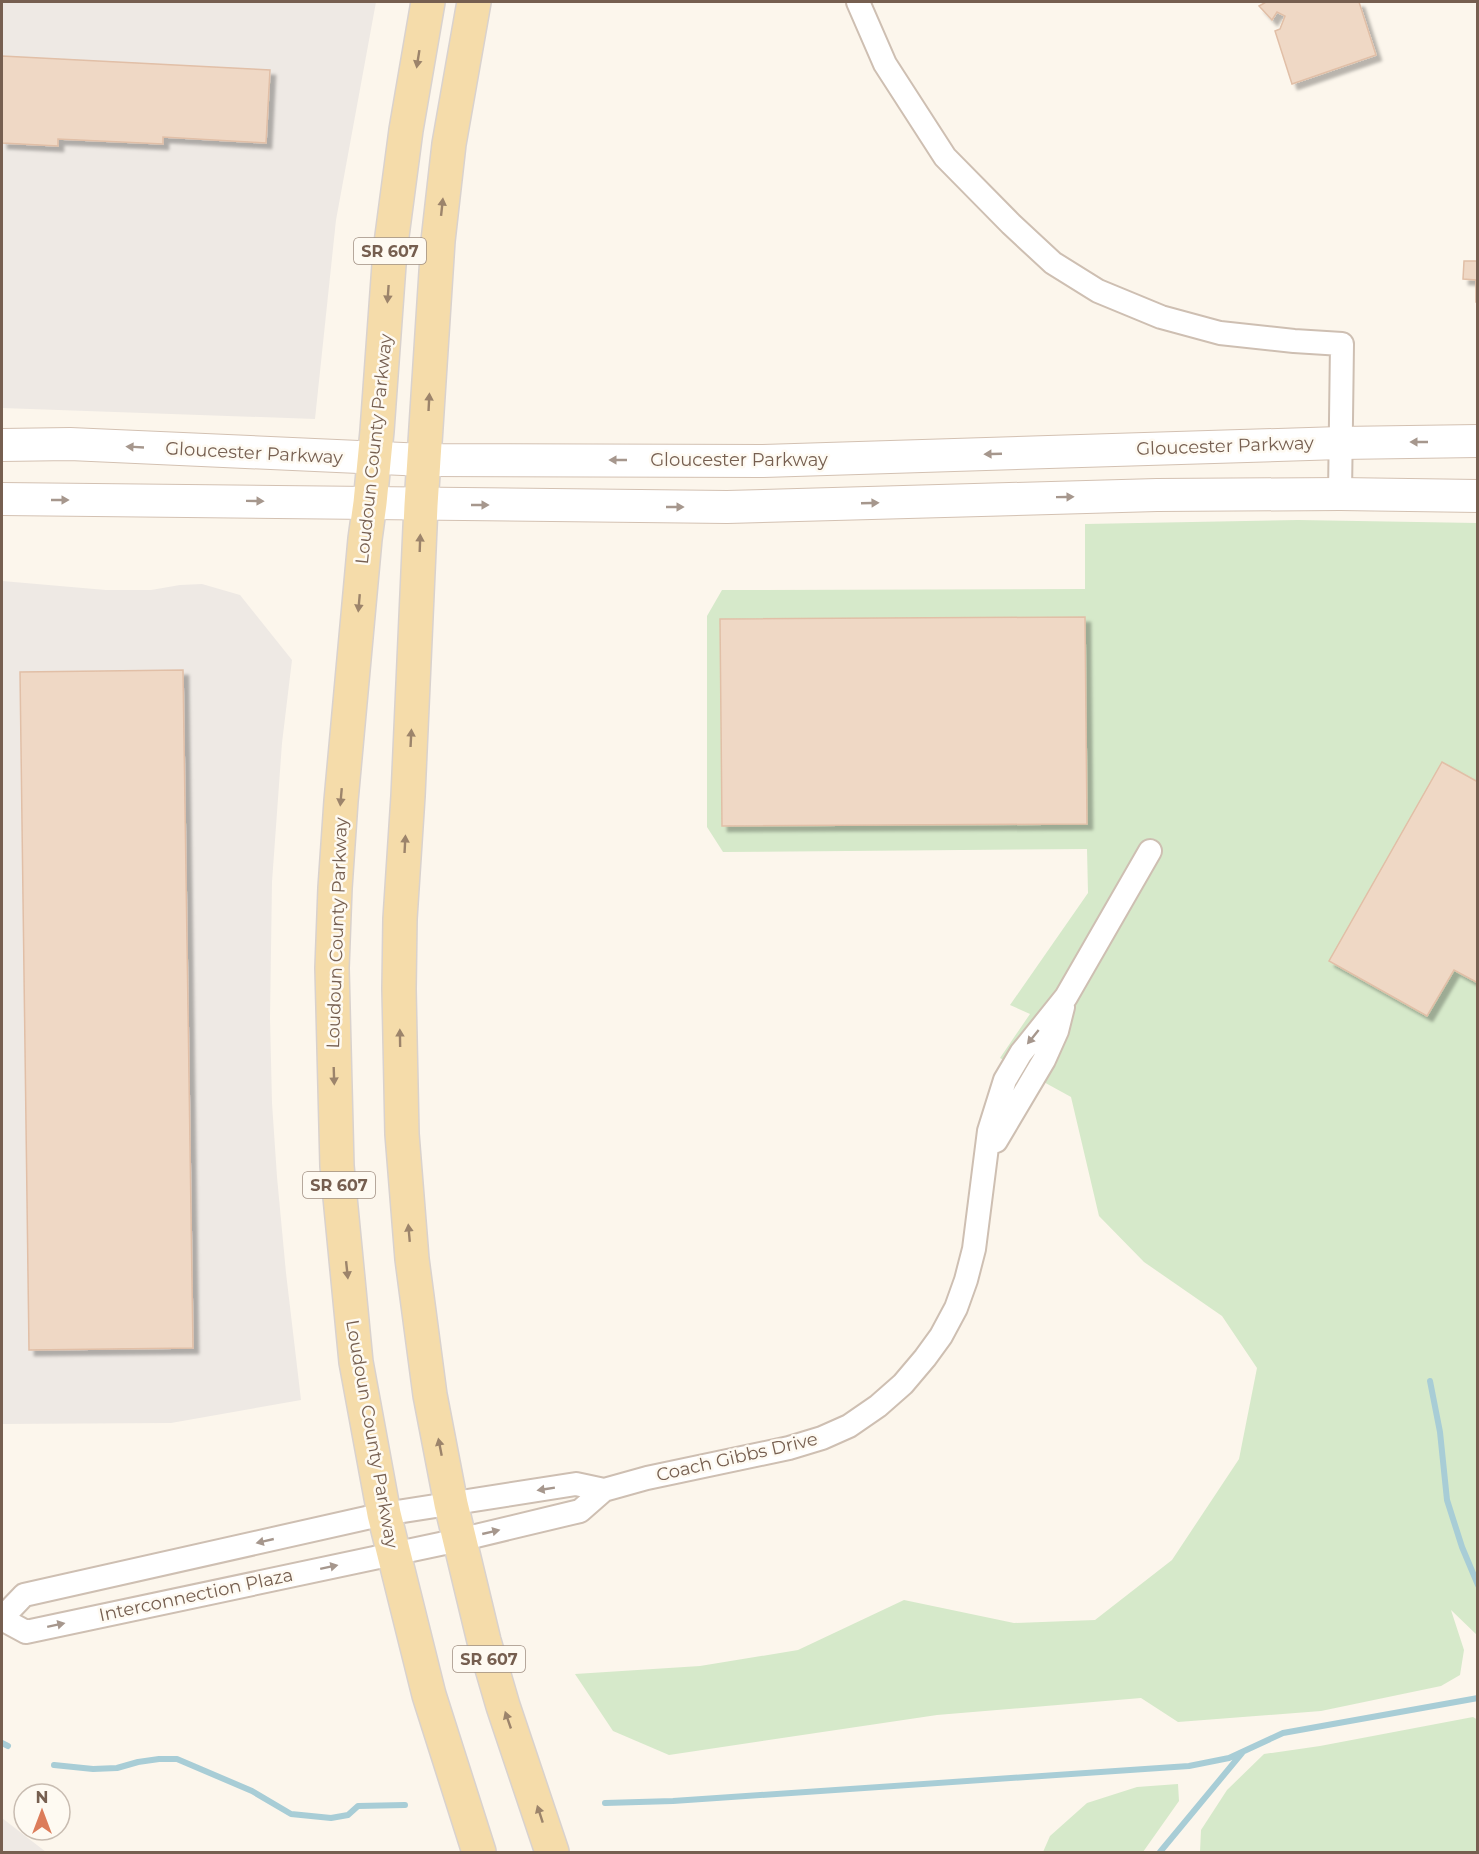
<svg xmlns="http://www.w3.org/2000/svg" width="1479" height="1854" font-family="Montserrat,sans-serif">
	<defs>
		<filter id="shadow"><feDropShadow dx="5.5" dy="5.5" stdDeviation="1.5" flood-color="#0004"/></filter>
	</defs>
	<rect width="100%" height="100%" fill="#fcf6ec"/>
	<!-- industrial -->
	<path fill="#eee9e4" d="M 2,2 L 376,2 L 336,220 L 315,419 L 2,408 Z
		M 2,581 L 106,590 L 151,590 L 180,585 L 202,584 L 240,595 L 292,660 L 282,743 L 272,882 L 270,1018 L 272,1103 L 277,1177 L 286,1273 L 301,1400 L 171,1423 L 2,1424 Z
		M 2,1818 L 46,1852 L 2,1852 Z"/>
	<!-- green -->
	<path fill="#d6e9ca" d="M 1298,520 L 1477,523 L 1478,1636 L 1451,1610 L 1464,1650 L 1460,1675 L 1441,1686 L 1321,1711 L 1178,1722 L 1141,1698 L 937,1715 L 669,1755 L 613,1731 L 575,1674 L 700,1666 L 798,1650 L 904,1600 L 1014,1623 L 1095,1620 L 1172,1560 L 1239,1459 L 1257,1368 L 1222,1316 L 1144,1262 L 1099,1216 L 1071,1097 L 1000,1058 L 1030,1014 L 1010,1005 L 1088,893 L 1087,849 L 723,852 L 707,827 L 707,616 L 722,590 L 1085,589 L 1085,524 Z
		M 1473,1717 L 1478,1720 L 1477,1852 L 1200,1852 L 1201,1830 L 1227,1790 L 1264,1754 L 1320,1746 Z
		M 1178,1784 L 1179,1801 L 1143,1852 L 1043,1852 L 1050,1836 L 1087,1803 L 1137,1787 Z"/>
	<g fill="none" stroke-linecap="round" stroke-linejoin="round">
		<!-- stream -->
		<path stroke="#a8cdd6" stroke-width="6" d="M 1430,1381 L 1440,1432 L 1447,1500 L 1462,1547 L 1478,1585
			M 2,1743 L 8,1746
			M 54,1765 L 93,1769 L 117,1768 L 138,1762 L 159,1759 L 177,1759 L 252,1791 L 291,1814 L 331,1818 L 348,1815 L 358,1806 L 405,1805
			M 605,1803 L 673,1801 L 1189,1766 L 1229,1758 L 1283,1733 L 1478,1698
			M 1160,1852 L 1242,1753"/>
	</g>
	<!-- building -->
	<path fill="#efd8c5" stroke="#e1bfa7" stroke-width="1.5" filter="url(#shadow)" d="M 1266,2 L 1359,2 L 1376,55 L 1292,84 L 1275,31 L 1280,29 L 1285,16 L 1277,12 L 1272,20 L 1259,6 Z
		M 2,56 L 270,70 L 266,143 L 163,137 L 163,144 L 58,139 L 58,146 L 2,143 Z
		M 1477,217 L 1478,217 L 1478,302 L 1476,302 L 1476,280 L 1463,279 L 1464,261 L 1477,261 Z
		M 1085,617 L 1087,824 L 722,826 L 720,619 Z
		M 183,670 L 193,1348 L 29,1350 L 20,672 Z
		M 1442,762 L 1478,782 L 1478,983 L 1454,970 L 1427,1016 L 1329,961 Z"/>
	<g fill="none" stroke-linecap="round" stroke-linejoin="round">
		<defs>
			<path id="minor" d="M 858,2 L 885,64 L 945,157 L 1011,224 L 1053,263 L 1098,291 L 1161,317 L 1220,333 L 1294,341 L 1342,344 L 1340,494
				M 996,1141 L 1044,1060 L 1057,1031 L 1063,1007
				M 2,1618 L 24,1595 L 384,1514 L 576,1484 L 604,1490
				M 2,1619 L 26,1632 L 459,1540 L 580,1511 L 604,1490 L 647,1478 L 789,1448 L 822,1438 L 849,1426 L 878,1406 L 903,1384 L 925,1358 L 941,1336 L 956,1308 L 966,1280 L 974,1249 L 989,1131 L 1005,1080 L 1021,1053 L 1066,997 L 1150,851"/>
			<path id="secondary" d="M 2,445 L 70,444 L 425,460 L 763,461 L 1340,443 L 1478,441
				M 2,499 L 727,507 L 1157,495 L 1340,494 L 1478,496"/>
			<path id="primary" d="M 428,2 L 406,130 L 390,251 L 377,431 L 370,503 L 365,539 L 341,801 L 335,888 L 332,968 L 337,1166 L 356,1362 L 384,1514 L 429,1695 L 479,1852
				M 474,2 L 449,144 L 438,241 L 421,505 L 408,796 L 400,919 L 399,989 L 402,1134 L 412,1259 L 430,1395 L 451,1504 L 484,1641 L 503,1706 L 552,1852"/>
		</defs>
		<!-- minor casing -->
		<use href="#minor" stroke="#cebfb2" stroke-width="26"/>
		<!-- secondary casing -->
		<use href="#secondary" stroke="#d3c1b2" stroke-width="34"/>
		<!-- primary casing -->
		<use href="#primary" stroke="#d9d2ce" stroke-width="36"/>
		<!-- minor -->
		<use href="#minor" stroke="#fff" stroke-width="22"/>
		<!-- secondary -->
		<use href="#secondary" stroke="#fff" stroke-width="32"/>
		<!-- primary -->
		<use href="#primary" stroke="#f5dcaa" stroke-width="33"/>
	</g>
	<!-- one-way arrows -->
	<defs><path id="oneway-solid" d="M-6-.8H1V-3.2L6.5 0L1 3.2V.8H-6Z" transform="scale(1.5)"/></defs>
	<g fill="#9c846b">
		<use href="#oneway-solid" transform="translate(418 59) rotate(99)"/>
		<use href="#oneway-solid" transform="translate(442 207) rotate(-84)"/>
		<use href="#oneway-solid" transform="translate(388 294) rotate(94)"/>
		<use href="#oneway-solid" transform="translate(429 402) rotate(-87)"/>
		<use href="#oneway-solid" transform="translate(420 543) rotate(-88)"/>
		<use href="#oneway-solid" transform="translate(359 603) rotate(95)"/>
		<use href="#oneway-solid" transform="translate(411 738) rotate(-87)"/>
		<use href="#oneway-solid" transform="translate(341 797) rotate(95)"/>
		<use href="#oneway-solid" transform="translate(405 844) rotate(-87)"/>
		<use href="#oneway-solid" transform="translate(400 1038) rotate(-91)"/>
		<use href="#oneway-solid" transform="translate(334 1076) rotate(88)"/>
		<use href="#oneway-solid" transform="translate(409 1233) rotate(-95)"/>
		<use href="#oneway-solid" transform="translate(347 1270) rotate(84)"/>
		<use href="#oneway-solid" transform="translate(440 1447) rotate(-101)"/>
		<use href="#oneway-solid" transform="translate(508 1720) rotate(-109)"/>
		<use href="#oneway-solid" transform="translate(540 1814) rotate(-108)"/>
	</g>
	<g fill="#a6978d">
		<use href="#oneway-solid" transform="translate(1419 442) rotate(180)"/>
		<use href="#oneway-solid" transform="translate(135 447) rotate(-177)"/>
		<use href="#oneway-solid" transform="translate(993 454) rotate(178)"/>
		<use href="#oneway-solid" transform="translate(618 460) rotate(-180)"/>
		<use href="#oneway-solid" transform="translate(1065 497) rotate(-1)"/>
		<use href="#oneway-solid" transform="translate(60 500)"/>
		<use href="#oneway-solid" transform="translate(255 501) rotate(1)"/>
		<use href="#oneway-solid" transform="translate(870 503) rotate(-2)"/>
		<use href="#oneway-solid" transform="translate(480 505)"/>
		<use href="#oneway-solid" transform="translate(675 507)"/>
		<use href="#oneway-solid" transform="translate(1033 1037) rotate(129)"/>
		<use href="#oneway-solid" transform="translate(546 1489) rotate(171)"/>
		<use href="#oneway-solid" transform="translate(491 1532) rotate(-13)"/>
		<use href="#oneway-solid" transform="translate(265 1541) rotate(167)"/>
		<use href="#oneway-solid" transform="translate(329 1567) rotate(-12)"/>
		<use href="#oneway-solid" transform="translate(56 1625) rotate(-12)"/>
	</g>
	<g text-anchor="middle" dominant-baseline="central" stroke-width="5" stroke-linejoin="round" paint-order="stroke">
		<!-- shield labels -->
		<g fill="#fefaf2" stroke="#9f8e81" stroke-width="1.5">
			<rect x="354" y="238" width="72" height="26" rx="4.5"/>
			<rect x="303" y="1172" width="72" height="26" rx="4.5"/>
			<rect x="453" y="1646" width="72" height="26" rx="4.5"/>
		</g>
		<g font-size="16" font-weight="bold" fill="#765f50">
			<text x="390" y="251">SR 607</text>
			<text x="339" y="1185">SR 607</text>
			<text x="489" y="1659">SR 607</text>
		</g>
		<!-- street labels -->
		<g font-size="18" fill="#765f50" stroke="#fefaf2">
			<text transform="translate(1225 446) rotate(-2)">Gloucester Parkway</text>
			<text transform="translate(374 449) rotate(-84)">Loudoun County Parkway</text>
			<text transform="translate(254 453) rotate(3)">Gloucester Parkway</text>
			<text x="739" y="460">Gloucester Parkway</text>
			<text transform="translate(337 933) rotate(-88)">Loudoun County Parkway</text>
			<text transform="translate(372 1434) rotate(80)">Loudoun County Parkway</text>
			<text transform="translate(737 1457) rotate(-13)">Coach Gibbs Drive</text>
			<text transform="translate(196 1595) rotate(-12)">Interconnection Plaza</text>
		</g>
	</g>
	<!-- border -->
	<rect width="1479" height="1854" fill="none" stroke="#765f50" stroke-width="6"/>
	<!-- north arrow -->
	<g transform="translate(42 1812)"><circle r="28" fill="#fefaf2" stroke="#c8bcb1" stroke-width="1.5"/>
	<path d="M0-4.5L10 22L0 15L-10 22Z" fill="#dc7c5a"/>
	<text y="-9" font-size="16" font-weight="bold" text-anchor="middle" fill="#765f50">N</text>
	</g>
</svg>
